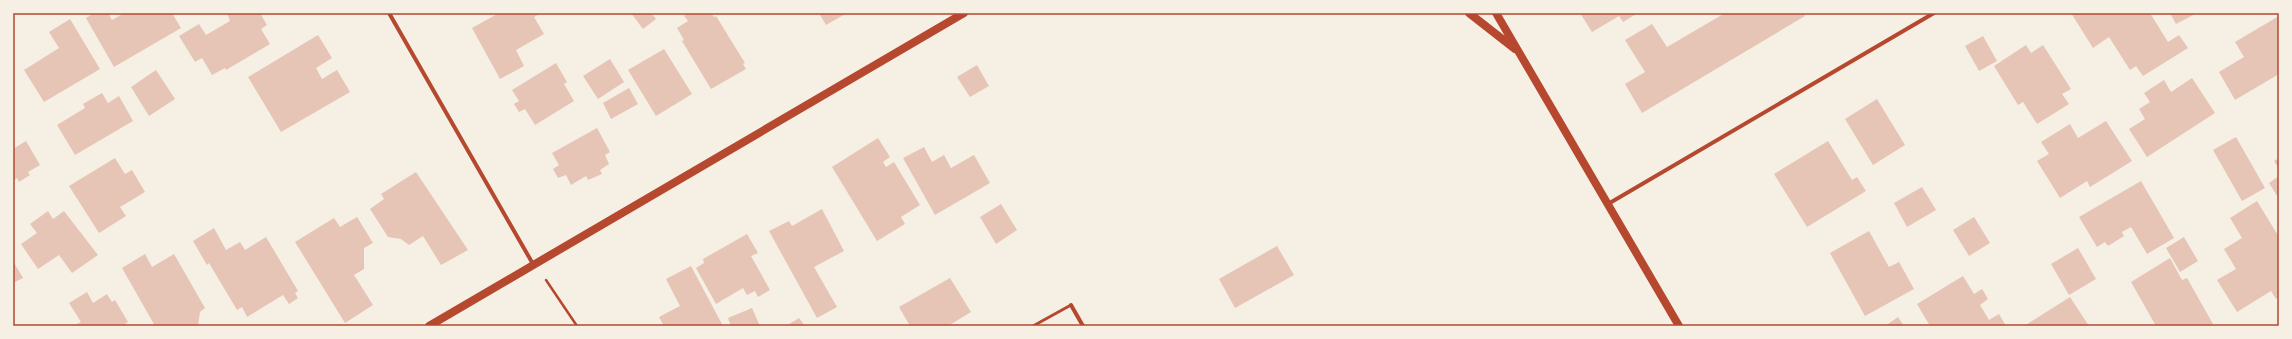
<svg xmlns="http://www.w3.org/2000/svg" width="2292" height="339" font-family="'Exo 2',sans-serif">
	<rect width="100%" height="100%" fill="#f6efe4"/>
	<!-- building -->
	<path fill="#e6c5b7" d="M 94,13 L 108,13 L 112,20 L 124,13 L 172,13 L 181,28 L 114,67 L 86,18 Z
		M 227,13 L 260,13 L 267,25 L 261,29 L 270,44 L 226,70 L 225,68 L 212,75 L 202,58 L 195,62 L 179,36 L 199,24 L 206,35 L 230,21 Z
		M 499,13 L 541,13 L 534,17 L 544,34 L 516,50 L 524,66 L 500,79 L 472,28 Z
		M 631,13 L 651,13 L 656,19 L 643,29 Z
		M 688,13 L 711,13 L 714,17 L 716,16 L 745,63 L 743,64 L 746,69 L 711,89 L 682,41 L 684,40 L 677,28 L 688,21 L 684,16 Z
		M 819,13 L 847,13 L 826,25 Z
		M 1580,13 L 1638,13 L 1623,22 L 1619,16 L 1592,32 Z
		M 1725,13 L 1803,13 L 1805,16 L 1642,113 L 1625,84 L 1645,72 L 1625,40 L 1652,24 L 1667,47 Z
		M 2071,13 L 2150,13 L 2168,42 L 2179,35 L 2188,48 L 2143,76 L 2136,66 L 2130,70 L 2109,37 L 2093,48 Z
		M 2170,13 L 2197,13 L 2176,24 Z
		M 2279,16 L 2279,74 L 2235,100 L 2219,72 L 2244,57 L 2235,42 Z
		M 70,19 L 100,69 L 44,102 L 24,70 L 59,48 L 49,32 Z
		M 318,35 L 332,58 L 316,68 L 322,79 L 337,70 L 350,92 L 281,132 L 248,77 Z
		M 1983,36 L 1997,61 L 1979,71 L 1965,46 Z
		M 2026,45 L 2031,53 L 2043,45 L 2071,89 L 2062,94 L 2069,104 L 2037,124 L 2023,102 L 2018,105 L 1994,66 Z
		M 664,49 L 692,94 L 656,116 L 628,70 Z
		M 610,59 L 624,82 L 598,99 L 583,76 Z
		M 556,63 L 567,82 L 564,84 L 574,101 L 535,125 L 525,109 L 519,112 L 514,104 L 519,101 L 512,90 Z
		M 977,65 L 989,86 L 970,97 L 957,77 Z
		M 156,70 L 175,99 L 149,116 L 131,87 Z
		M 2192,78 L 2215,113 L 2147,157 L 2129,129 L 2145,119 L 2139,109 L 2150,102 L 2144,93 L 2164,80 L 2171,92 Z
		M 629,88 L 638,104 L 611,119 L 603,103 Z
		M 102,93 L 108,103 L 119,96 L 133,121 L 75,155 L 57,125 L 85,108 L 83,104 Z
		M 1877,99 L 1905,145 L 1873,165 L 1845,119 Z
		M 2106,121 L 2132,161 L 2090,187 L 2087,181 L 2060,198 L 2037,161 L 2049,154 L 2041,142 L 2070,124 L 2078,138 Z
		M 597,128 L 610,152 L 605,155 L 609,164 L 600,170 L 602,174 L 588,180 L 586,176 L 571,185 L 566,175 L 558,178 L 553,169 L 559,165 L 552,153 Z
		M 2236,137 L 2265,188 L 2242,201 L 2213,150 Z
		M 878,138 L 890,157 L 883,162 L 886,167 L 894,162 L 920,205 L 901,217 L 905,224 L 877,241 L 832,167 Z
		M 26,141 L 40,165 L 28,172 L 30,175 L 19,182 L 17,178 L 13,181 L 13,149 Z
		M 1828,141 L 1852,180 L 1857,177 L 1866,191 L 1807,227 L 1774,174 Z
		M 924,147 L 932,162 L 944,155 L 951,168 L 974,155 L 990,183 L 935,215 L 903,158 Z
		M 115,158 L 125,174 L 132,170 L 145,192 L 120,207 L 126,216 L 99,233 L 69,186 Z
		M 2279,158 L 2279,169 L 2274,161 Z
		M 416,172 L 468,250 L 441,265 L 423,236 L 409,245 L 401,239 L 388,237 L 370,209 L 384,199 L 381,194 Z
		M 2279,176 L 2279,199 L 2269,183 Z
		M 2141,181 L 2174,238 L 2147,254 L 2131,227 L 2122,232 L 2124,236 L 2108,246 L 2105,242 L 2097,247 L 2079,217 Z
		M 1922,187 L 1936,210 L 1907,227 L 1894,203 Z
		M 2257,201 L 2279,237 L 2279,297 L 2276,299 L 2271,291 L 2237,312 L 2217,280 L 2236,269 L 2224,249 L 2242,238 L 2230,218 Z
		M 1001,204 L 1017,230 L 996,244 L 980,217 Z
		M 822,209 L 844,251 L 814,267 L 837,307 L 817,318 L 769,231 L 789,221 L 792,226 Z
		M 48,211 L 53,219 L 64,211 L 98,255 L 72,273 L 59,255 L 38,269 L 21,244 L 37,233 L 30,224 Z
		M 357,217 L 373,243 L 364,248 L 364,269 L 354,275 L 373,305 L 345,323 L 295,242 L 334,218 L 340,227 Z
		M 1974,217 L 1990,243 L 1969,256 L 1953,230 Z
		M 214,228 L 226,250 L 240,242 L 245,250 L 266,237 L 298,291 L 295,293 L 298,298 L 289,304 L 283,295 L 247,317 L 242,307 L 237,310 L 209,263 L 207,265 L 193,241 Z
		M 1869,231 L 1889,267 L 1899,262 L 1914,289 L 1865,316 L 1830,253 Z
		M 747,234 L 758,253 L 751,256 L 770,290 L 758,297 L 755,291 L 747,295 L 743,288 L 716,304 L 696,268 L 704,263 L 703,259 Z
		M 2184,237 L 2198,261 L 2180,272 L 2166,248 Z
		M 1277,246 L 1294,275 L 1235,308 L 1219,279 Z
		M 2078,248 L 2096,279 L 2069,295 L 2051,264 Z
		M 145,254 L 152,267 L 174,254 L 205,308 L 200,312 L 198,326 L 155,326 L 122,268 Z
		M 2170,258 L 2182,280 L 2187,278 L 2213,324 L 2209,326 L 2156,326 L 2131,282 Z
		M 13,261 L 23,278 L 13,283 Z
		M 691,266 L 723,326 L 664,326 L 659,317 L 680,306 L 666,279 Z
		M 1963,276 L 1974,294 L 1982,289 L 1988,299 L 1980,305 L 1989,320 L 1999,314 L 2006,326 L 1930,326 L 1917,304 Z
		M 950,278 L 971,312 L 948,326 L 910,326 L 899,307 Z
		M 87,292 L 93,303 L 107,294 L 112,302 L 115,300 L 128,322 L 125,324 L 126,326 L 73,326 L 81,322 L 69,303 Z
		M 2070,297 L 2089,326 L 2024,326 Z
		M 752,308 L 760,326 L 731,326 L 728,318 Z
		M 1898,317 L 1904,326 L 1885,326 Z
		M 799,318 L 805,326 L 786,326 Z"/>
	<g fill="none" stroke-linecap="round" stroke-linejoin="round">
		<!-- path -->
		<path stroke="#b5482f" stroke-width="2.5" d="M 546,280 L 577,326"/>
		<!-- service -->
		<path stroke="#b5482f" stroke-width="3" d="M 1033,326 L 1071,305"/>
		<!-- minor -->
		<path stroke="#b5482f" stroke-width="4" d="M 389,13 L 533,264
			M 1608,204 L 1934,13
			M 1071,305 L 1083,326"/>
		<!-- secondary -->
		<path stroke="#b5482f" stroke-width="8" d="M 1469,13 L 1515,49
			M 1496,13 L 1679,326
			M 429,326 L 964,13"/>
	</g>
	<!-- border -->
	<rect width="2292" height="339" fill="none" stroke="#f6efe4" stroke-width="28"/>
	<rect x="14" y="14" width="2264" height="311" fill="none" stroke="#b5482f" stroke-width="1.5"/>
</svg>
